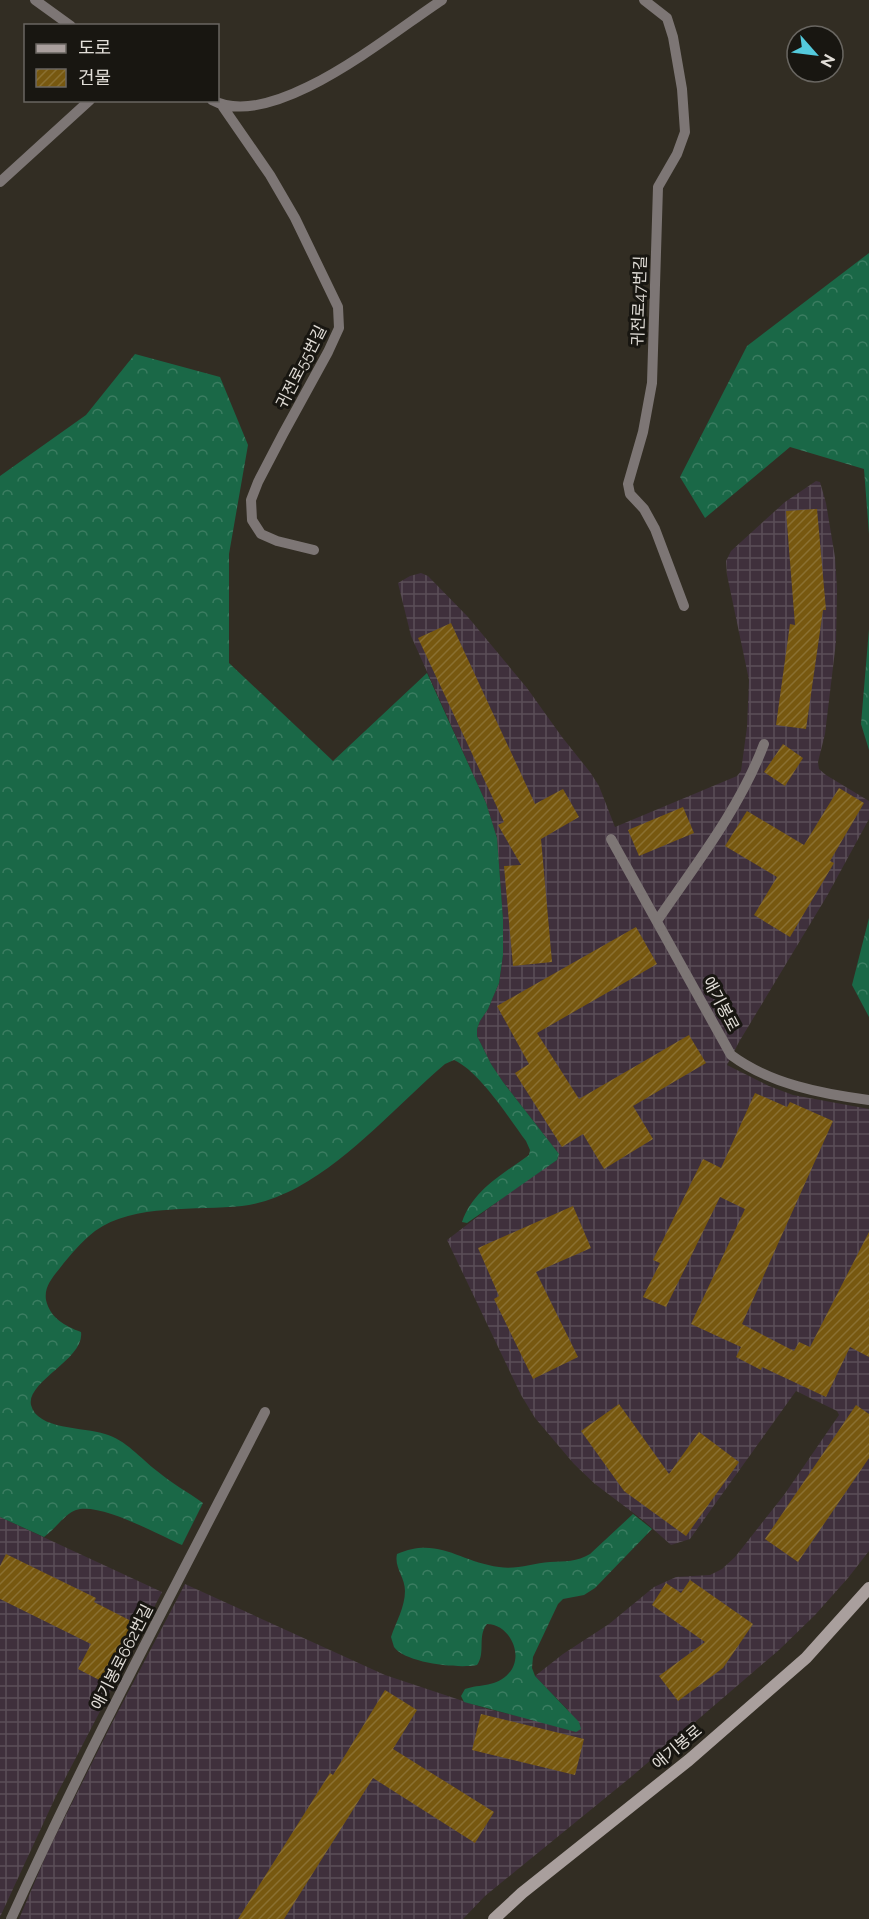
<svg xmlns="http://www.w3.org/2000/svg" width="869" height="1919" font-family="Raleway,'Noto Sans KR',sans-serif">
	<defs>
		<pattern id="industrial-grid" width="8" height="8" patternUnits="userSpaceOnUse" patternTransform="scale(1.5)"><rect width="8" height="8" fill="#3f303c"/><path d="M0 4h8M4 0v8" fill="none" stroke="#5a4e57"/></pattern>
		<pattern id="forest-crowns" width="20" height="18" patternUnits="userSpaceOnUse" patternTransform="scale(1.5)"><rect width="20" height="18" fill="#1a6847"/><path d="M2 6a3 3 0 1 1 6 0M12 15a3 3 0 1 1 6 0" fill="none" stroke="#3b7d61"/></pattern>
		<pattern id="building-hatch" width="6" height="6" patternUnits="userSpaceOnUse" patternTransform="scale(1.5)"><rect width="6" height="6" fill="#775810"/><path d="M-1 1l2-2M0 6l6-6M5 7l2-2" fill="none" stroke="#8a7032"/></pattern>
	</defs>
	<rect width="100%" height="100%" fill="#322d23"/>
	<!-- industrial -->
	<path fill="url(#industrial-grid)" d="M 816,481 L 820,482 L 826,503 L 835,557 L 837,589 L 836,642 L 825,734 L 818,762 L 819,769 L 826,775 L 869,801 L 869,819 L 827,896 L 739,1042 L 727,1065 L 769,1086 L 793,1095 L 869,1109 L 869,1551 L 848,1578 L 815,1615 L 779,1650 L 631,1777 L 485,1896 L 463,1919 L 19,1919 L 47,1853 L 112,1723 L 185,1584 L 385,1675 L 487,1709 L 545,1722 L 576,1732 L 568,1710 L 535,1676 L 563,1654 L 609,1624 L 654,1587 L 676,1577 L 710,1575 L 722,1569 L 735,1557 L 784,1495 L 839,1415 L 837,1411 L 796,1391 L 690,1539 L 671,1545 L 644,1521 L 595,1484 L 574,1464 L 535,1418 L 521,1395 L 447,1240 L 514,1189 L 557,1160 L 559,1154 L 503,1082 L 491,1064 L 477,1036 L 477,1029 L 480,1021 L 488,1009 L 499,983 L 503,955 L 503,919 L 497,838 L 486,803 L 411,636 L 398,583 L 410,576 L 421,573 L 428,576 L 468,617 L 527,688 L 562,737 L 590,772 L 599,786 L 615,827 L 737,776 L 741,771 L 747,727 L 749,680 L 727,575 L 726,561 L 731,551 L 785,502 Z
		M 0,1517 L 162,1592 L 56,1796 L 0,1917 Z"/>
	<!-- forest -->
	<path fill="url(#forest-crowns)" d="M 869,253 L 869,534 L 864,469 L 790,447 L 705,518 L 680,477 L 747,346 Z
		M 135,354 L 220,377 L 248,445 L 229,554 L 229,663 L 333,761 L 427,673 L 486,803 L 497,838 L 503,919 L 503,955 L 499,983 L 488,1009 L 480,1021 L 477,1029 L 477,1036 L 491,1064 L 503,1082 L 559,1154 L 557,1160 L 467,1223 L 462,1222 C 473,1190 503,1174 529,1155 L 530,1150 L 526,1141 C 509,1118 479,1071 454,1060 L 445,1064 C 397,1105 354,1156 298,1187 C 281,1196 261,1204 242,1206 C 197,1211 134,1203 95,1231 C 82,1241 70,1255 60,1268 C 52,1278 44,1287 46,1300 C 50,1318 65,1326 81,1332 C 85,1359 26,1381 31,1405 C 37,1430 84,1427 105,1434 C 126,1440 140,1458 157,1471 C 171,1483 188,1492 203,1503 L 182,1545 C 159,1535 100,1502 76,1510 C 66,1513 54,1530 44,1537 L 0,1517 L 0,476 L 86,415 Z
		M 869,629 L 869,750 L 861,724 Z
		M 869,918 L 869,1017 L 852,985 Z
		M 633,1514 L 652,1529 L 595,1588 L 584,1595 L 563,1599 L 558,1604 L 533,1657 L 532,1668 L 535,1676 L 579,1722 L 581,1729 L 576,1732 L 464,1702 L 461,1696 L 465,1689 C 480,1684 497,1687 509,1673 C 525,1655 509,1624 487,1624 C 477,1636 486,1653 477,1665 C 459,1669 405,1663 394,1647 C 393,1644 392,1640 391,1637 C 396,1622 405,1607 405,1591 C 405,1577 394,1568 397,1554 C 438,1536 460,1562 499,1567 C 516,1570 533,1563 550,1562 C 565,1561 577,1562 590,1554 Z"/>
	<!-- building -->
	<path fill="url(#building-hatch)" d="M 817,509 L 826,610 L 823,610 L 806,729 L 776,725 L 790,624 L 795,625 L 786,511 Z
		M 451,623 L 535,804 L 563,789 L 579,817 L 541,839 L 552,962 L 513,966 L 504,866 L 521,865 L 498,825 L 504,822 L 418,638 Z
		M 783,744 L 803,758 L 785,786 L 764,772 Z
		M 839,788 L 864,803 L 830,861 L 834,863 L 790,937 L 754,915 L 777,877 L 725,846 L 747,811 L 804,845 Z
		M 683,807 L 694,833 L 639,856 L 628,830 Z
		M 636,927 L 657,964 L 537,1033 L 579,1099 L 689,1035 L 706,1063 L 633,1106 L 653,1139 L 604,1169 L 583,1134 L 562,1147 L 515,1073 L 529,1064 L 497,1006 Z
		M 755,1093 L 787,1107 L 790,1102 L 833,1121 L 742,1324 L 794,1351 L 799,1342 L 810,1347 L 869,1232 L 869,1357 L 850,1347 L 826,1397 L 762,1367 L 761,1370 L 736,1357 L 741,1347 L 691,1324 L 745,1209 L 720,1197 L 666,1307 L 643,1297 L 660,1263 L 653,1260 L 703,1159 L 721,1168 Z
		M 573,1206 L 591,1248 L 536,1272 L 578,1357 L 533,1379 L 494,1299 L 499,1296 L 478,1248 Z
		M 619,1404 L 669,1474 L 699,1432 L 739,1462 L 686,1536 L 624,1491 L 581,1431 Z
		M 856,1405 L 869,1414 L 869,1458 L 798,1562 L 765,1539 Z
		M 6,1554 L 96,1598 L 94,1602 L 137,1624 L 107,1684 L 78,1669 L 91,1644 L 0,1599 L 0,1566 Z
		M 690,1580 L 753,1624 L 723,1668 L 678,1701 L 659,1676 L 705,1642 L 652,1605 L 666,1583 L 681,1593 Z
		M 385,1690 L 417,1710 L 393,1749 L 494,1812 L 475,1843 L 373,1778 L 284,1919 L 238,1919 L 330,1773 L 333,1775 Z
		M 481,1714 L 584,1739 L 575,1775 L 472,1750 Z"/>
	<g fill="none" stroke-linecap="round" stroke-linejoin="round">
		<!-- service -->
		<path stroke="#7d7675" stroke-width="10" d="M 35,0 L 71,26
			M 644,0 L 667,18 L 673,37 L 682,89 L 685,132 L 677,154 L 658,187 L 652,383 L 643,432 L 628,484 L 630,494 L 644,509 L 655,529 L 684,606
			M 212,100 C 273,133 391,33 442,0
			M 223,107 L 270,175 L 295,218 L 338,307 L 339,328 L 328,352 L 283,434 L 258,482 L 251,500 L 252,520 L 261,534 L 277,541 L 314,550
			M 0,182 L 90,100
			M 611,839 L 731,1055 C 770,1084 822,1094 869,1100
			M 657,921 C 696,864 740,808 764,744
			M 11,1919 C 89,1747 179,1580 265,1412"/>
		<!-- secondary -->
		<path stroke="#a99f9d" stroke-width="12" d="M 494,1919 L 522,1893 L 689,1760 L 806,1658 L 869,1588"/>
	</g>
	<g text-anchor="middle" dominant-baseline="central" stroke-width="6" stroke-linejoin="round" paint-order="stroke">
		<!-- street labels -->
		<g font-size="16" fill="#e2ded8" stroke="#181611">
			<text transform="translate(639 301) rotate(-88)">귀전로47번길</text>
			<text transform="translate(301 367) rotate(-63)">귀전로55번길</text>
			<text transform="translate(721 1004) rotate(62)">애기봉로</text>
			<text transform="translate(122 1657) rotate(-63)">애기봉로662번길</text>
			<text transform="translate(677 1747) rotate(-40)">애기봉로</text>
		</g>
	</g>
	<!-- legend -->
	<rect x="24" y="24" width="195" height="78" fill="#181611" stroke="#696661" stroke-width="1.5"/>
	<rect x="36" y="44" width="30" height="9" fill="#a99f9d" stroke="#696661" stroke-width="1.5"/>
	<text x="78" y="54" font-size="18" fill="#e2ded8">도로</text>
	<rect x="36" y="69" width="30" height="18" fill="url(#building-hatch)" stroke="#696661" stroke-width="1.5"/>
	<text x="78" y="84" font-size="18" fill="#e2ded8">건물</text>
	<!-- north arrow -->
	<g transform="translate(815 54) rotate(118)"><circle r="28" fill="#181611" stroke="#696661" stroke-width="1.5"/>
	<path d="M0-4.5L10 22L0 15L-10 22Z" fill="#54cadd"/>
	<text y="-9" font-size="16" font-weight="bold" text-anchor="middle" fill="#e2ded8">N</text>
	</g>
</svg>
